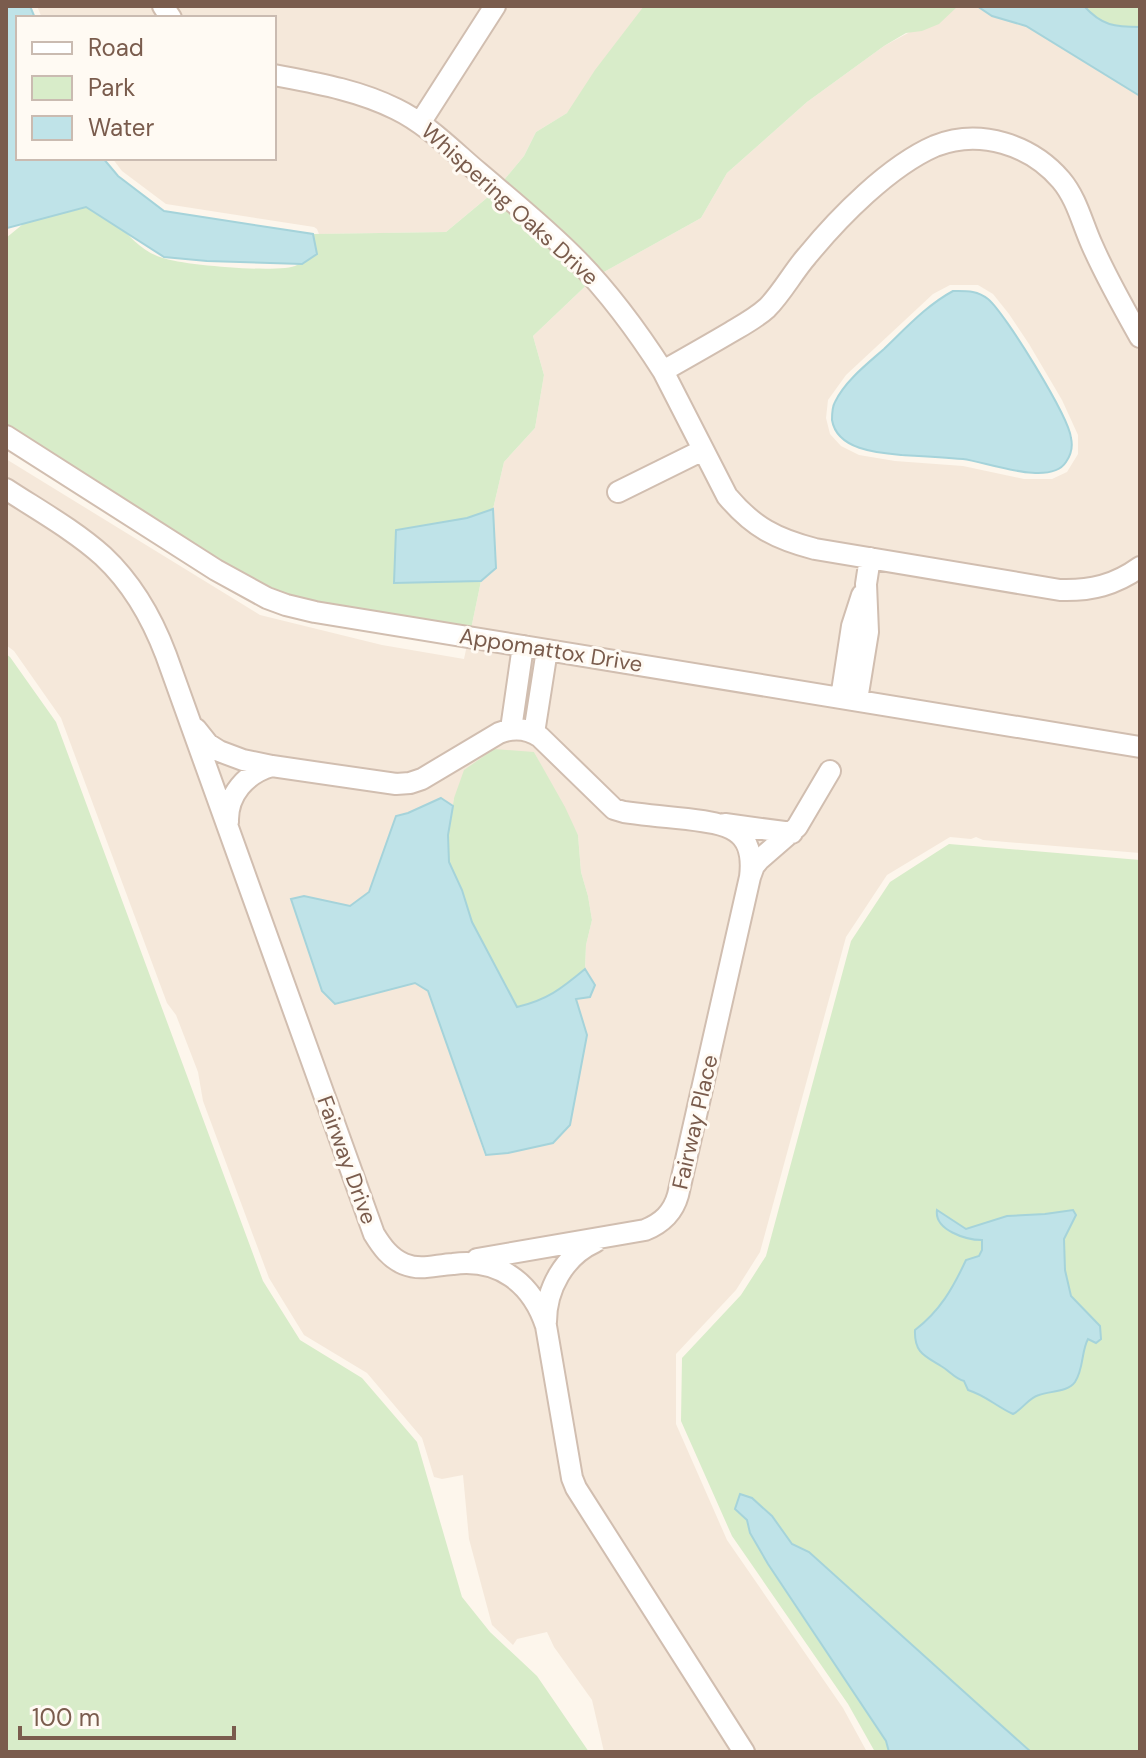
<svg xmlns="http://www.w3.org/2000/svg" width="1146" height="1758" font-family="'DM Sans',sans-serif">
	<rect width="100%" height="100%" fill="#fdf6ec"/>
	<!-- residential -->
	<path fill="#f5e8da" fill-rule="evenodd" d="M 37,6 L 659,6 L 572,110 L 536,132 L 524,156 L 494,192 L 446,232 L 319,234 L 317,229 L 314,227 L 166,204 L 122,171 L 112,158 L 274,158 L 274,18 L 42,18 Z
		M 958,6 L 977,6 L 992,16 L 1026,26 L 1140,96 L 1140,738 L 471,629 L 481,581 L 496,568 L 493,509 L 504,462 L 535,428 L 544,375 L 533,336 L 595,277 L 701,218 L 727,173 L 807,102 L 884,46 ZM 950,285 L 978,285 L 993,294 L 1009,314 L 1029,344 L 1062,400 L 1078,435 L 1078,454 L 1067,472 L 1052,479 L 1024,479 L 963,466 L 895,461 L 859,455 L 841,446 L 830,434 L 826,418 L 828,400 L 846,375 L 933,294 Z
		M 6,459 L 260,615 L 382,645 L 464,659 L 467,645 L 1140,755 L 1140,853 L 983,840 L 976,837 L 971,839 L 950,837 L 887,875 L 846,937 L 760,1252 L 736,1290 L 676,1354 L 676,1424 L 727,1540 L 843,1708 L 867,1752 L 604,1752 L 592,1700 L 554,1647 L 547,1632 L 517,1639 L 513,1645 L 492,1625 L 469,1539 L 463,1475 L 442,1479 L 434,1477 L 422,1438 L 367,1373 L 304,1335 L 269,1278 L 203,1101 L 198,1072 L 176,1015 L 167,1003 L 61,718 L 14,651 L 6,645 ZM 534,752 L 578,835 L 581,872 L 588,896 L 592,920 L 586,945 L 585,969 L 595,985 L 576,999 L 587,1035 L 570,1125 L 554,1143 L 508,1153 L 485,1155 L 428,991 L 415,983 L 335,1004 L 323,991 L 291,899 L 304,896 L 350,906 L 369,892 L 396,816 L 408,813 L 441,798 L 453,806 L 454,798 Z"/>
	<!-- green -->
	<path fill="#d8ecc9" d="M 644,6 L 958,6 L 939,24 L 922,31 L 906,33 L 884,46 L 807,102 L 727,173 L 701,218 L 595,277 L 533,336 L 544,375 L 535,428 L 504,462 L 493,509 L 467,518 L 396,531 L 395,583 L 481,581 L 471,629 L 316,603 L 288,597 L 256,584 L 6,427 L 6,238 L 34,215 L 69,212 L 87,207 C 96,212 107,216 114,222 C 131,236 140,251 163,258 C 182,265 282,274 297,265 C 307,259 311,244 314,234 L 446,232 L 494,192 L 524,156 L 536,132 L 567,113 L 595,70 Z
		M 1084,6 L 1140,6 L 1140,27 C 1115,27 1102,26 1084,6 Z
		M 6,654 L 10,657 L 56,722 L 263,1281 L 300,1340 L 362,1378 L 417,1442 L 462,1597 L 490,1632 L 537,1676 L 589,1752 L 6,1752 Z
		M 494,749 L 534,752 L 565,807 L 578,835 L 581,872 L 588,896 L 592,920 L 586,945 L 585,969 L 564,987 L 544,999 L 517,1007 L 472,922 L 462,890 L 449,862 L 448,835 L 454,798 L 464,770 Z
		M 949,844 L 1140,860 L 1140,1752 L 875,1752 L 848,1704 L 732,1536 L 681,1421 L 682,1358 L 741,1295 L 766,1256 L 851,941 L 890,882 Z"/>
	<!-- water -->
	<path fill="#bfe3e8" stroke="#a5d3da" stroke-width="2" d="M 6,6 L 30,6 L 35,18 L 18,18 L 18,158 L 103,158 L 118,176 L 164,211 L 313,234 L 317,254 L 302,264 L 207,261 L 164,257 L 86,207 L 7,228 L 6,231 Z
		M 977,6 L 1084,6 C 1102,26 1115,27 1140,27 L 1140,96 L 1026,26 L 992,16 Z
		M 953,291 C 966,291 977,290 988,299 C 1005,313 1069,417 1071,438 C 1073,447 1071,455 1066,462 C 1050,487 987,462 963,459 C 943,457 922,456 902,455 C 878,453 837,450 832,420 C 832,414 832,407 835,402 C 845,381 867,364 884,349 C 906,328 927,305 953,291 Z
		M 493,509 L 496,568 L 481,581 L 394,583 L 396,530 L 467,518 Z
		M 441,798 L 453,806 L 448,835 L 449,862 L 462,890 L 472,922 L 517,1007 C 547,1000 561,989 585,969 L 595,985 L 590,997 L 576,999 L 587,1035 L 570,1125 L 553,1143 L 508,1153 L 486,1155 L 428,991 L 415,983 L 335,1004 L 322,991 L 291,899 L 304,896 L 350,906 L 369,892 L 396,816 L 408,813 Z
		M 937,1210 L 966,1229 L 1007,1216 L 1045,1214 L 1073,1210 L 1076,1215 L 1064,1239 L 1065,1270 L 1071,1296 L 1100,1326 L 1101,1339 L 1096,1343 L 1088,1339 C 1081,1352 1084,1368 1075,1382 C 1068,1392 1050,1391 1039,1395 C 1028,1398 1023,1409 1013,1414 C 997,1407 985,1395 968,1390 L 964,1381 C 954,1378 950,1371 941,1366 C 925,1356 914,1353 915,1330 C 940,1311 953,1288 966,1260 L 979,1256 L 982,1250 L 982,1240 C 966,1240 934,1230 937,1210 Z
		M 740,1494 L 752,1498 L 772,1516 L 792,1544 L 809,1552 L 1031,1752 L 889,1752 L 886,1741 L 768,1564 L 750,1533 L 747,1520 L 735,1509 Z"/>
	<g fill="none" stroke-linecap="round" stroke-linejoin="round">
		<defs>
			<path id="minor" d="M 163,6 L 171,18
				M 274,75 C 316,83 358,90 396,109 C 427,124 452,150 478,172 C 512,201 547,229 578,261 C 610,294 638,332 663,371 L 727,496 C 753,527 776,539 815,549 L 1060,590 C 1091,591 1115,585 1140,567
				M 420,123 L 495,6
				M 663,371 C 686,358 709,345 731,332 C 743,325 756,318 767,308 C 782,293 793,272 807,256 C 839,217 889,166 935,146 C 980,128 1031,145 1061,180 C 1077,199 1082,223 1092,245 C 1106,277 1123,307 1140,337
				M 6,436 L 216,570 L 267,598 L 286,605 L 315,612 L 1140,747
				M 6,489 C 38,510 74,530 103,556 C 133,584 152,618 166,655 L 374,1234 C 382,1247 390,1258 404,1264 C 421,1271 435,1265 453,1264 C 499,1258 532,1283 546,1326 L 572,1478 L 576,1488 L 744,1752
				M 618,492 L 703,450
				M 841,698 L 852,626 L 862,595
				M 857,700 L 868,632 L 866,584 L 870,558
				M 196,729 L 208,744 L 219,751 L 243,760 L 272,766 L 396,784 L 410,783 L 422,779 L 499,733 C 514,727 527,728 540,737 L 614,809 L 624,812 C 645,815 666,817 687,819 C 727,824 756,828 750,877 L 678,1195 C 673,1213 662,1223 645,1230 L 477,1259
				M 511,729 L 523,646
				M 534,733 L 547,650
				M 228,822 C 227,795 246,773 272,766
				M 725,824 L 792,833
				M 750,877 L 754,866 L 759,860 L 797,827 L 830,771
				M 546,1322 C 546,1289 564,1256 595,1242"/>
		</defs>
		<!-- minor casing -->
		<use href="#minor" stroke="#d1beb0" stroke-width="24"/>
		<!-- minor -->
		<use href="#minor" stroke="#fff" stroke-width="20"/>
	</g>
	<g text-anchor="middle" dominant-baseline="central" stroke-width="6" stroke-linejoin="round" paint-order="stroke">
		<!-- street labels -->
		<g font-size="22" fill="#7a5c4d" stroke="#fffaf3">
			<text transform="translate(510 204) rotate(42)">Whispering Oaks Drive</text>
			<text transform="translate(551 650) rotate(9)">Appomattox Drive</text>
			<text transform="translate(695 1122) rotate(-77)">Fairway Place</text>
			<text transform="translate(347 1160) rotate(70)">Fairway Drive</text>
		</g>
	</g>
	<!-- border -->
	<rect width="1146" height="1758" fill="none" stroke="#7a5c4d" stroke-width="16"/>
	<!-- legend -->
	<rect x="16" y="16" width="260" height="144" fill="#fffaf3" stroke="#cabbb1" stroke-width="2"/>
	<rect x="32" y="42" width="40" height="12" fill="#ffffff" stroke="#cabbb1" stroke-width="2"/>
	<text x="88" y="56" font-size="24" fill="#7a5c4d">Road</text>
	<rect x="32" y="76" width="40" height="24" fill="#d8ecc9" stroke="#cabbb1" stroke-width="2"/>
	<text x="88" y="96" font-size="24" fill="#7a5c4d">Park</text>
	<rect x="32" y="116" width="40" height="24" fill="#bfe3e8" stroke="#cabbb1" stroke-width="2"/>
	<text x="88" y="136" font-size="24" fill="#7a5c4d">Water</text>
	<!-- scale -->
	<path d="M20 1726v12h214v-12" fill="none" stroke="#7a5c4d" stroke-width="4"/>
	<text x="32" y="1726" font-size="24" fill="#7a5c4d" stroke="#fffaf3" stroke-width="6" paint-order="stroke">100 m</text>
</svg>
